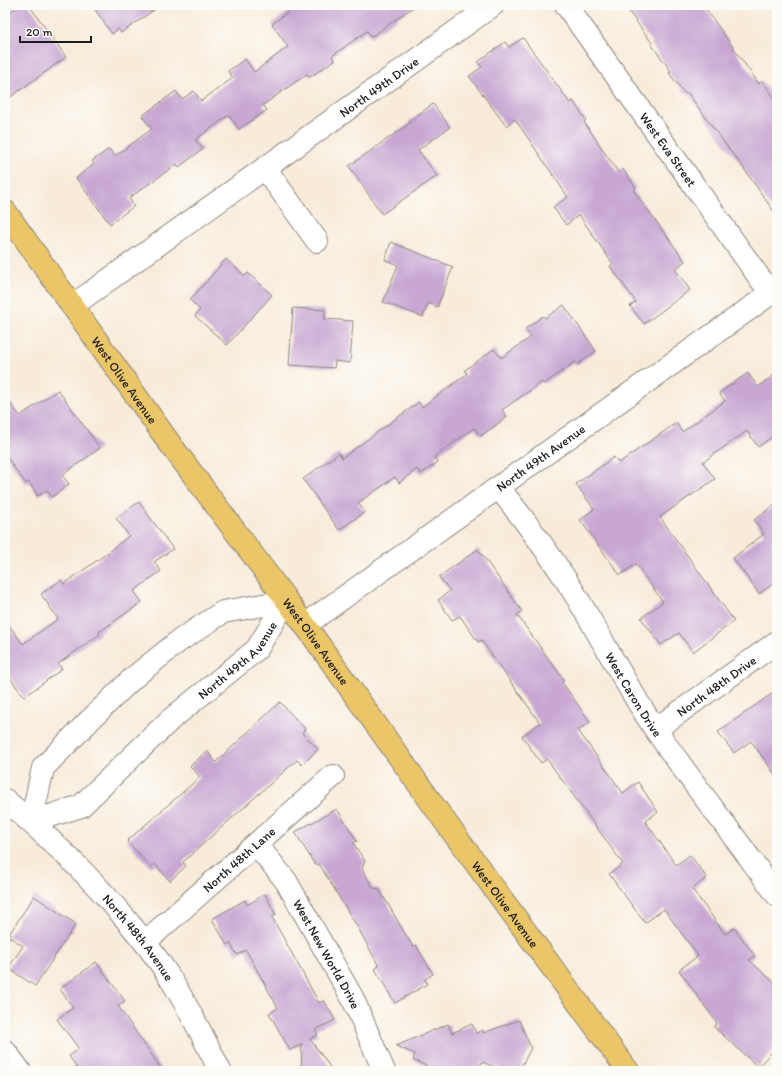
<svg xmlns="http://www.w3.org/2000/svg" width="782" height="1076" font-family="Itim,sans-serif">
	<rect width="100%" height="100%" fill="#fdfcf7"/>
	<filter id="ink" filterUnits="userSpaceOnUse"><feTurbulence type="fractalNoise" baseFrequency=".025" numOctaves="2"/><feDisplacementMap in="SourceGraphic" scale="8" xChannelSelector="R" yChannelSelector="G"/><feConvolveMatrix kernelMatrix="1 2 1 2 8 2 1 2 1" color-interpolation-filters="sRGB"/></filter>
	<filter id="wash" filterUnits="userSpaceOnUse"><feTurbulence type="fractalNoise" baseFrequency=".012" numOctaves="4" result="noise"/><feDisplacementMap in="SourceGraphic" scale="16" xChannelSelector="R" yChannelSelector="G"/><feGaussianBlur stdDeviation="0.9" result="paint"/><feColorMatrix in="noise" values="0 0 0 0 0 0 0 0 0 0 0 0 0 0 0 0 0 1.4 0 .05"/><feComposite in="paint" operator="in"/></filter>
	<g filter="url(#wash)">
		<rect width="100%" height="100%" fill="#f8ebda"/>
		<g id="blocks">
			<!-- building -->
			<path fill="#c8a7d3" d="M 20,5 L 29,5 L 66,57 L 5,101 L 5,15 Z
				M 92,5 L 161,5 L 121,33 L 118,29 L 112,34 Z
				M 298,5 L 416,5 L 371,37 L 367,31 L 332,56 L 335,60 L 310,77 L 307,74 L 263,105 L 267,110 L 239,129 L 229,115 L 195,140 L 203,149 L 179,167 L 177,164 L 129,198 L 134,206 L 110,224 L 76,178 L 94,164 L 92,161 L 109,149 L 115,156 L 152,129 L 142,116 L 176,91 L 182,99 L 194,91 L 201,101 L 233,78 L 228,71 L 245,59 L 254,72 L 288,47 L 272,24 Z
				M 624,5 L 703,5 L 759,84 L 762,81 L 777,101 L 777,216 L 735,156 L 734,156 L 687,92 L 685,94 L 669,73 L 671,71 L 651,44 L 652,43 Z
				M 523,38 L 570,103 L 573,101 L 586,120 L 584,122 L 618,172 L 623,169 L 636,188 L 633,190 L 685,261 L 675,269 L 690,290 L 644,324 L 630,306 L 636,302 L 610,266 L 613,264 L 579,215 L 566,225 L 553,207 L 568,197 L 515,119 L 506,126 L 469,76 L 482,67 L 478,62 L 505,42 L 509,47 Z
				M 433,104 L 450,127 L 418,150 L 437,176 L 382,214 L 349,166 L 410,123 L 409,121 Z
				M 391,242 L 453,267 L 437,307 L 428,303 L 423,317 L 383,302 L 398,265 L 385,260 Z
				M 226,259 L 245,276 L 248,273 L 272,295 L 227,345 L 195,316 L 200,310 L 190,300 Z
				M 564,305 L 596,351 L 577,365 L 575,362 L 544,384 L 542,382 L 502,410 L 507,417 L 481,436 L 474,428 L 434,457 L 438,462 L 421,474 L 417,469 L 399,483 L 395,477 L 358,503 L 365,512 L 339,530 L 303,479 L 339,453 L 342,458 L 419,402 L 422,407 L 467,374 L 465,370 L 494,349 L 501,358 L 531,337 L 525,329 L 543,316 L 545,318 Z
				M 293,308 L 325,310 L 325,319 L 353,321 L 350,363 L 335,361 L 334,368 L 289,365 Z
				M 748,373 L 758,387 L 777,373 L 777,433 L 758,447 L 747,431 L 703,462 L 715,479 L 660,517 L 734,621 L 693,652 L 679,633 L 661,645 L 641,618 L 663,602 L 636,564 L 620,575 L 580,520 L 594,509 L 576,484 L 614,457 L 619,463 L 676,423 L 682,432 L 725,401 L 719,393 Z
				M 58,390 L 100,448 L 62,475 L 69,484 L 52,497 L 47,490 L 38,496 L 29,482 L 26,484 L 5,455 L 5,396 L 20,416 Z
				M 139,502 L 173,549 L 154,562 L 161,571 L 134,591 L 142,602 L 99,632 L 100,634 L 58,664 L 62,669 L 24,697 L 5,671 L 5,620 L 23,644 L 58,619 L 41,594 L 61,580 L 64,584 L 113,549 L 113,548 L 129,536 L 116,518 Z
				M 777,503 L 777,581 L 759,594 L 733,558 L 764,534 L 754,520 Z
				M 478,549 L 522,611 L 517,615 L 564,680 L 562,682 L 590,722 L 578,730 L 623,793 L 638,782 L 658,812 L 645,821 L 676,865 L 690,855 L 707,878 L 692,889 L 725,934 L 734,928 L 755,956 L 749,960 L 777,985 L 777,1046 L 758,1067 L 714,1027 L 717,1023 L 679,970 L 698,956 L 664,909 L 645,923 L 609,874 L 623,864 L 547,759 L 541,763 L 522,736 L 540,723 L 481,640 L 478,642 L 460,616 L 452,620 L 438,600 L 450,591 L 439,577 Z
				M 777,690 L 777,777 L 751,741 L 734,753 L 718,732 Z
				M 280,702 L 305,729 L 302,733 L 318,749 L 302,765 L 297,760 L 251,801 L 183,862 L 186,866 L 170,881 L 155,864 L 151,867 L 127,841 L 200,777 L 190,766 L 207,751 L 216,762 Z
				M 337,809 L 357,841 L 353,843 L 365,861 L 362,869 L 368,879 L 373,888 L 379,889 L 413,947 L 416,945 L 433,974 L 425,979 L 427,984 L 395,1003 L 375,969 L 379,966 L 358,928 L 319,864 L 315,865 L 295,832 Z
				M 265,894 L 276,915 L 272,917 L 319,1003 L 324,1000 L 335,1020 L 315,1030 L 318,1035 L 310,1039 L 333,1071 L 301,1071 L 302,1044 L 290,1050 L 269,1013 L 278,1008 L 246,950 L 237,955 L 230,943 L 227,945 L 212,919 L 245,900 L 247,905 Z
				M 34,896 L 76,924 L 35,986 L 8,968 L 23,946 L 8,936 Z
				M 96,962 L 125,1001 L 118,1006 L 163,1071 L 79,1071 L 69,1056 L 79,1049 L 57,1019 L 73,1008 L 60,989 Z
				M 519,1020 L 531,1048 L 519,1071 L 506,1071 L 482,1062 L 478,1071 L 438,1071 L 413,1060 L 415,1054 L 396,1046 L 448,1024 L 452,1033 L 472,1024 L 476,1033 L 483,1030 L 483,1033 Z"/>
		</g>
	</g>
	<g filter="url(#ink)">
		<use href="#blocks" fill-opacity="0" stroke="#8a847b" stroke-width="1"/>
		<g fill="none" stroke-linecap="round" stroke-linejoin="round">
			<defs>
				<g id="minor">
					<path id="s1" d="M 566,5 L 771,294"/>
					<path d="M 265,168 L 317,241"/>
					<path id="s2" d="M 72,306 L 493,5"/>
					<path id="s3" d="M 499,488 C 527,523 553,558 576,596 C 603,640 626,686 655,729 C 694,785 737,840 777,895"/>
					<path id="s4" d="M 305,625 L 777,289"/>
					<path id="s5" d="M 656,729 L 777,642"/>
					<path id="s6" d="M 5,800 C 49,837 87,873 124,917 C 140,936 155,954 168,975 C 188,1006 204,1038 220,1071"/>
					<path d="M 31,822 L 43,768 L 89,721 L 133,678 L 179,641 L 223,612 L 286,601"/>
					<path id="s7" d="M 31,822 L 81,806 L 170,720 L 257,649 L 286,601"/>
					<path id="s8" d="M 257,845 L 286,881 L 353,999 L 384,1071"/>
					<path id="s9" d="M 145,942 L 333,776"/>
					<path d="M 5,1051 L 20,1071"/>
				</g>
				<g id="major">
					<path id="s10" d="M 5,211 L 168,441 L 305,625 L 449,827 L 628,1071"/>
				</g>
			</defs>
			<!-- minor casing -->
			<use href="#minor" stroke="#8a847b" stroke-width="24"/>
			<!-- major casing -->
			<use href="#major" stroke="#8a847b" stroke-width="24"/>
			<!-- minor -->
			<use href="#minor" stroke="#fff" stroke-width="22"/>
			<!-- major -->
			<use href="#major" stroke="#ebc669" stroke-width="22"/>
		</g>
	</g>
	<g text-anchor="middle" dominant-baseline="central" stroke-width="4" stroke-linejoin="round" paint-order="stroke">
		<!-- street labels -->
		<g font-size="13" fill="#1c1c1c" stroke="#fdfcf7">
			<text stroke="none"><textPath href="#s2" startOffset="377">North 49th Drive</textPath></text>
			<text stroke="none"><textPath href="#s1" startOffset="177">West Eva Street</textPath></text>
			<text stroke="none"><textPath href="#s10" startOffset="207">West Olive Avenue</textPath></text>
			<text stroke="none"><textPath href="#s4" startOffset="289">North 49th Avenue</textPath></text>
			<text stroke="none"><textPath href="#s10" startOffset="531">West Olive Avenue</textPath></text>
			<text stroke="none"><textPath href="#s7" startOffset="267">North 49th Avenue</textPath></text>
			<text stroke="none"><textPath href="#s5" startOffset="74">North 48th Drive</textPath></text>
			<text stroke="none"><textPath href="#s3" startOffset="247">West Caron Drive</textPath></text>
			<text stroke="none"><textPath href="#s9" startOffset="125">North 48th Lane</textPath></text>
			<text stroke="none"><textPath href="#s10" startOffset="855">West Olive Avenue</textPath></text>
			<text stroke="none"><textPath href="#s6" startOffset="192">North 48th Avenue</textPath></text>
			<text stroke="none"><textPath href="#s8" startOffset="130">West New World Drive</textPath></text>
		</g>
	</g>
	<!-- margin -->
	<rect width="782" height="1076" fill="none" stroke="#fdfcf7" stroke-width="20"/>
	<!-- scale -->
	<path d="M20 36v6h71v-6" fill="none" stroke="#1c1c1c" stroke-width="2"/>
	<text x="26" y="36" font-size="12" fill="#1c1c1c" stroke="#fdfcf7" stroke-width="3" paint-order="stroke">20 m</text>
</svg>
